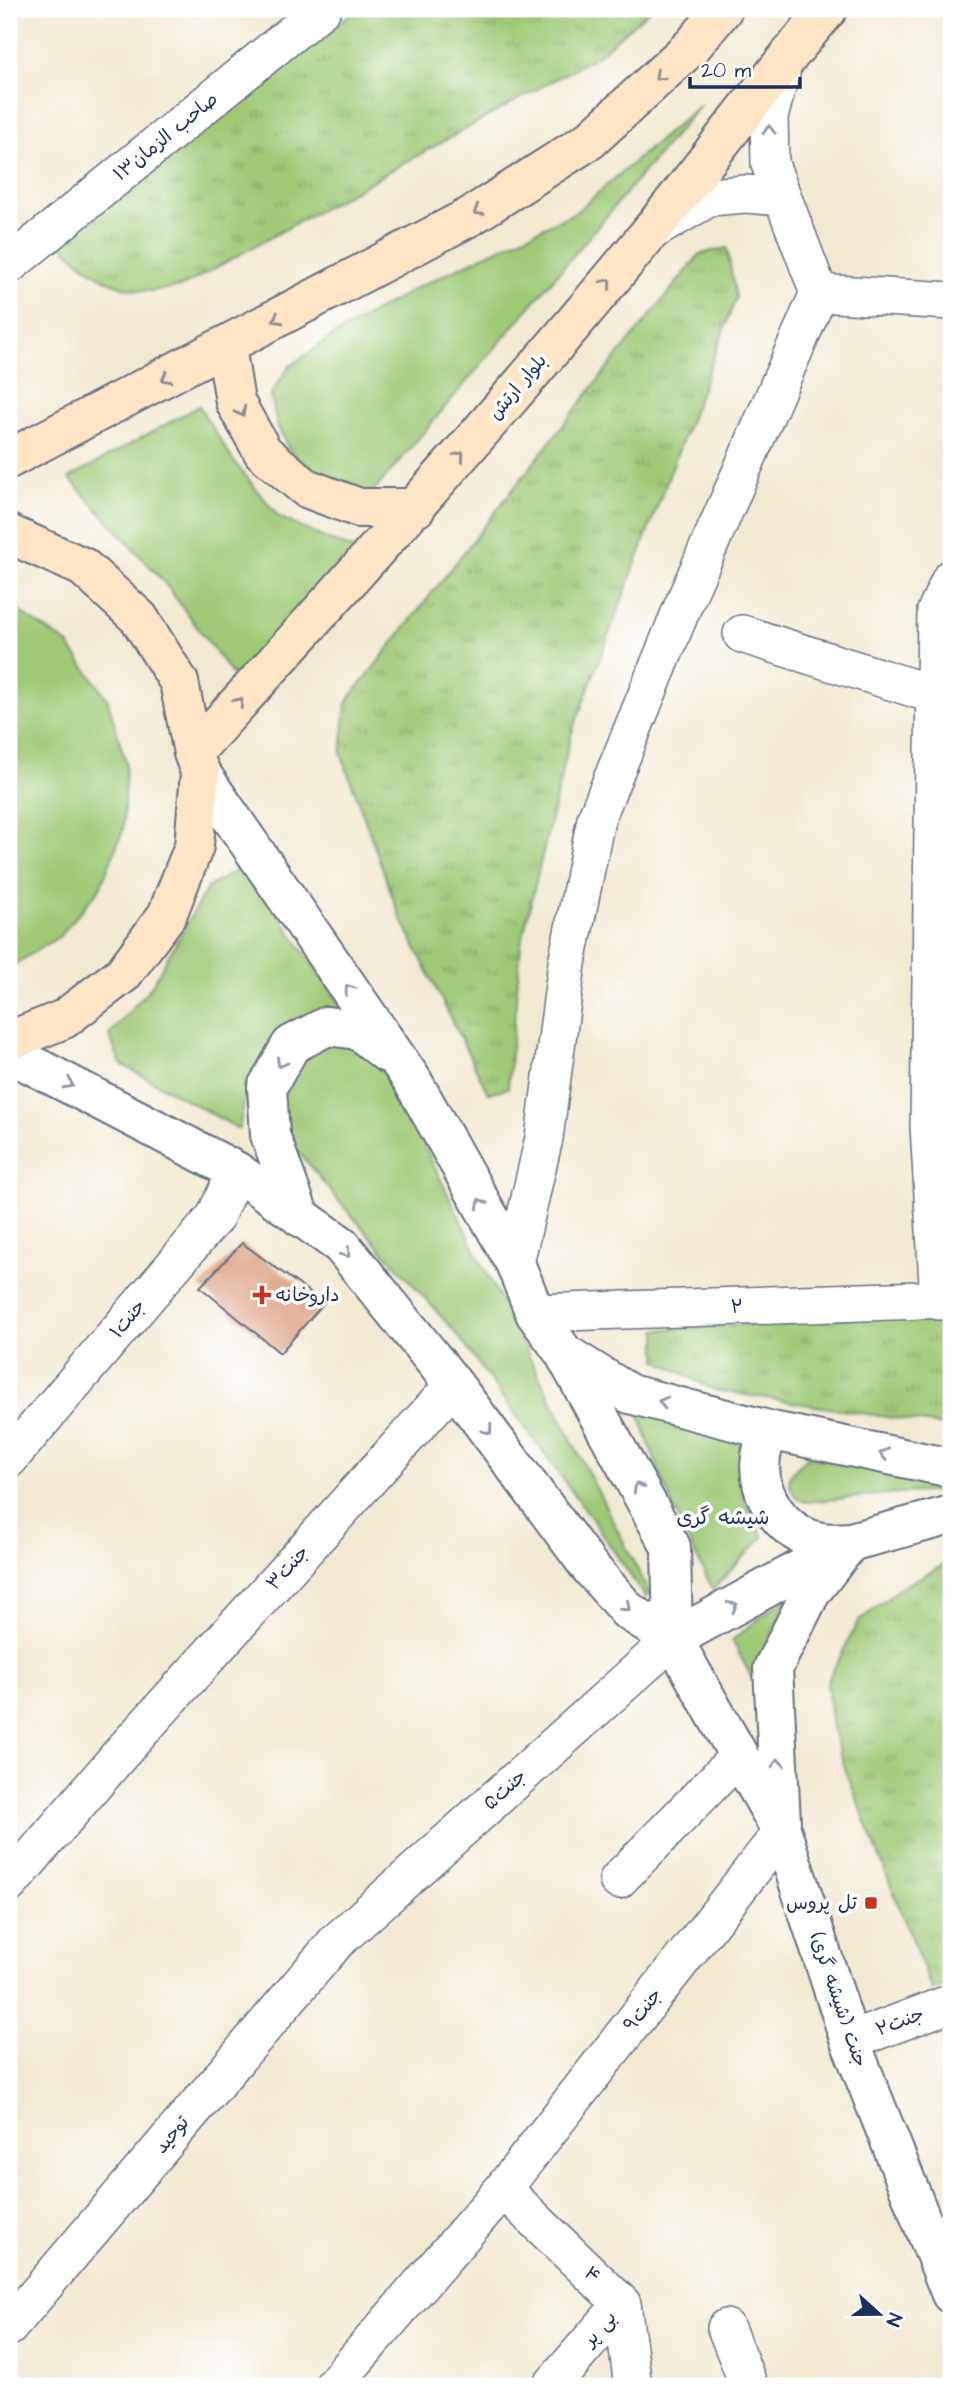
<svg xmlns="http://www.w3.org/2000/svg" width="960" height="2395" font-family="'Architects Daughter','Playpen Sans Arabic',sans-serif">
	<defs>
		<pattern id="park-tufts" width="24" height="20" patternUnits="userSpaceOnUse" patternTransform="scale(1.75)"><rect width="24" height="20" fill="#9ec975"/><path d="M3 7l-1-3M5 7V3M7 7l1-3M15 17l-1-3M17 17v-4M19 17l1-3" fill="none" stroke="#80a463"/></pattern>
	</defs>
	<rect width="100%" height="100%" fill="#fff"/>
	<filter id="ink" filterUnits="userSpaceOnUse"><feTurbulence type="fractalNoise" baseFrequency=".0143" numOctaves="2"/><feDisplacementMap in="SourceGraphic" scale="14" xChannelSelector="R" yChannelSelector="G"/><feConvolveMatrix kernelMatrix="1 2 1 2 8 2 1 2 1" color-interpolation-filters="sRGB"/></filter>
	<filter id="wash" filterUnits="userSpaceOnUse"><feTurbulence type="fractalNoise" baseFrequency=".00686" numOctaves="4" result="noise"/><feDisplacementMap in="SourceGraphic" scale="28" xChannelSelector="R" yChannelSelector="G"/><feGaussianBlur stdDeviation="1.57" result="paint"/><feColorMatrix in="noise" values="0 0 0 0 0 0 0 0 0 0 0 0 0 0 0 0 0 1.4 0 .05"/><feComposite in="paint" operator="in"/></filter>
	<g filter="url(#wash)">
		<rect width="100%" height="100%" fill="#f2e9d1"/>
		<!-- grass -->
		<path fill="#9ec975" stroke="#5c7c6a" stroke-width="2" d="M 701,104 L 370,496 L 340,490 L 291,453 L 277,425 L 271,394 L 289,367 L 331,337 L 416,288 L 576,212 Z
			M 199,406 L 234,462 L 279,517 L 326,539 L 362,552 L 240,685 L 163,581 L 69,478 Z
			M 9,605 L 67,643 L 107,698 L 126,763 L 123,830 L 100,888 L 60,936 L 9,968 Z
			M 244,865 L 345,1011 L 283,1033 L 248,1084 L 239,1129 L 121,1064 L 109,1035 L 151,987 L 207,888 Z
			M 327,1039 L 357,1042 L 396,1088 L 480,1260 L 650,1594 L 645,1597 L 590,1516 L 455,1332 L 337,1199 L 280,1129 L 280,1090 L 299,1054 Z
			M 638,1410 L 750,1447 C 730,1480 748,1506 763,1537 L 713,1589 C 682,1531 657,1473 638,1410 Z
			M 808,1456 L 951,1481 L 951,1491 L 900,1493 L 806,1502 L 796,1497 L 790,1487 L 789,1476 Z
			M 790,1594 L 766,1645 L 754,1682 L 732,1640 Z"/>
		<!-- park -->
		<path fill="url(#park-tufts)" stroke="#5c7c6a" stroke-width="2" d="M 357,9 L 651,9 L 597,56 L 181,287 C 170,288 158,291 148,291 C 110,290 83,267 58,241 Z
			M 727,248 L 736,298 L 571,735 L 521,944 L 508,1088 L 488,1093 L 398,912 L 341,753 L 346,703 L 607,369 L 700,254 Z
			M 951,1311 L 951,1427 L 714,1390 L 657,1360 L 657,1330 Z
			M 951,1561 L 951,1982 L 932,1991 L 846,1771 L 832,1728 L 827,1682 L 858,1622 L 900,1588 Z"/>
		<g id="blocks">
			<!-- building -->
			<path fill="#db9c7c" d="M 242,1243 L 324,1303 L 280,1353 L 200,1287 Z"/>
		</g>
	</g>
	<g filter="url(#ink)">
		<use href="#blocks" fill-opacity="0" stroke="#667086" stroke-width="2"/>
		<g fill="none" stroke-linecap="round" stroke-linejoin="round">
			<defs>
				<path id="minor" d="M 652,231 L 710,197 L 745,194 L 782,197
					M 9,265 L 322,9
					M 819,293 L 951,301
					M 742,634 L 935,695 L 951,695
					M 515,1263 L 544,1138 L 567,963 L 596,819 L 685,601 L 819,293 L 770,164 L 769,117 L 784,61
					M 939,1301 L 929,1125 L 936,611 L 951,578
					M 535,1313 L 951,1299
					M 9,1459 L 215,1217 L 236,1171
					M 618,1880 L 739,1756
					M 9,1884 L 122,1752 L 454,1385
					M 850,2041 L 951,2003
					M 503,2189 L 622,2304 L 633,2386
					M 9,2327 L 336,1942 L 673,1639
					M 726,2328 L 749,2386
					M 333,2386 L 503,2189 L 782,1832
					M 551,2386 L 622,2304"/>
				<path id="tertiary" d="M 200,772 L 412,1080 L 515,1263 L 535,1313 L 564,1353 L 671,1547 L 673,1639 L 782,1832 L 850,2041 L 951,2294
					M 9,1053 L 236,1171 L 341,1245 L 454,1385 L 588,1565 L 628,1611 L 673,1639
					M 300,1217 L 270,1135 L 267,1087 L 291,1045 L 327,1026 L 358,1030 L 387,1053
					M 567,1355 L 630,1394 L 768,1430 L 951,1468
					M 768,1430 C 766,1439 762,1448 761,1457 C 755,1495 784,1536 822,1542 C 831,1544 841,1542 850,1542
					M 673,1639 L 850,1542 L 951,1515
					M 781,1822 L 773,1668 L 811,1592 L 850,1542"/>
				<path id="secondary" d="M 226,346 L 235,402 L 263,452 L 306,488 L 359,508 L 416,508
					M 9,459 L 471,216 L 590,140 L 693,45 L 723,9
					M 9,534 L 83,567 L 139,618 L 179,682 L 193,753 L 200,772 L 194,846 L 167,915 L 123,974 L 64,1019 L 9,1041
					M 193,753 C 348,582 503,411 650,232 C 710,159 765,81 828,9"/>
			</defs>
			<!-- minor casing -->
			<use href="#minor" stroke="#667086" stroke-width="40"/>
			<!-- tertiary casing -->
			<use href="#tertiary" stroke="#667086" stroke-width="42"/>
			<!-- secondary casing -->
			<use href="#secondary" stroke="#667086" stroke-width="42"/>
			<!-- minor -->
			<use href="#minor" stroke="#fff" stroke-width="37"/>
			<!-- tertiary -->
			<use href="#tertiary" stroke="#fff" stroke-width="38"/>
			<!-- secondary -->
			<use href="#secondary" stroke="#fde5c5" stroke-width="38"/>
		</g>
		<!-- one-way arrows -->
		<defs><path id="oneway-chevron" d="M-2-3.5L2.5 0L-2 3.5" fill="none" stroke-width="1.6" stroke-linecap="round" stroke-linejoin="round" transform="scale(1.75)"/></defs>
		<g stroke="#8c8a92">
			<use href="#oneway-chevron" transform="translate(659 76) rotate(137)"/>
			<use href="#oneway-chevron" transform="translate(478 211) rotate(148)"/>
			<use href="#oneway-chevron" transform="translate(607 283) rotate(-50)"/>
			<use href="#oneway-chevron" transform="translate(277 319) rotate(152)"/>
			<use href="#oneway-chevron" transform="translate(166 378) rotate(152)"/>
			<use href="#oneway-chevron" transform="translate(241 412) rotate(62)"/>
			<use href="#oneway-chevron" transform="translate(460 456) rotate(-50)"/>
			<use href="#oneway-chevron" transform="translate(239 702) rotate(-48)"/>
		</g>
		<g stroke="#8d97ae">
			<use href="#oneway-chevron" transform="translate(769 130) rotate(-92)"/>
			<use href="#oneway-chevron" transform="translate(349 989) rotate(-125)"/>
			<use href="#oneway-chevron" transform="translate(281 1063) rotate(120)"/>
			<use href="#oneway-chevron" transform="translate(69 1084) rotate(28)"/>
			<use href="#oneway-chevron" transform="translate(481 1203) rotate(-119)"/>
			<use href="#oneway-chevron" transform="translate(346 1253) rotate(49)"/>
			<use href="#oneway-chevron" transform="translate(663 1402) rotate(-165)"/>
			<use href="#oneway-chevron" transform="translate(488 1430) rotate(53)"/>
			<use href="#oneway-chevron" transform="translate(884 1454) rotate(-168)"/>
			<use href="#oneway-chevron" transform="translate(638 1487) rotate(-119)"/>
			<use href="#oneway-chevron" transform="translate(733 1606) rotate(-29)"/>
			<use href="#oneway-chevron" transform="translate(626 1607) rotate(43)"/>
			<use href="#oneway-chevron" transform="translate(778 1763) rotate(-93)"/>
		</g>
	</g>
	<!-- markers -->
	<g fill="#c8321e" stroke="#fff" stroke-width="2.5">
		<path d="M258.5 1284.5h7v7h7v7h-7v7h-7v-7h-7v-7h7z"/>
		<rect x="864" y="1896" width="14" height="14" rx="3.5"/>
	</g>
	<g text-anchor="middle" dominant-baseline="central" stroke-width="7" stroke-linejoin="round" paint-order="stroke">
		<!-- street labels -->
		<g font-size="19" fill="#1b2f5e" stroke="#fff">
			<text transform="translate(166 137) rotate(-39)">صاحب الزمان۱۳</text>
			<text transform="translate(518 387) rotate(-50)">بلوار ارتش</text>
			<text transform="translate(737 1307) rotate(-2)">۲</text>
			<text transform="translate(128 1319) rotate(-50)">جنت۱</text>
			<text transform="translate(288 1568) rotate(-48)">جنت۳</text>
			<text transform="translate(505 1790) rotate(-42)">جنت۵</text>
			<text transform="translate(838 2000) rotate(71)">جنت (شیشه گری)</text>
			<text transform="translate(643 2010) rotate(-52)">جنت۹</text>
			<text transform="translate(900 2022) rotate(-21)">جنت۲</text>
			<text transform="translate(172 2135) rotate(-50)">توحید</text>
			<text transform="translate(592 2275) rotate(44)">۴</text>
			<text transform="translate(600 2329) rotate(-49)">بی پر</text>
		</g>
		<!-- poi labels -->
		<g font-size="19" fill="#1b2f5e" stroke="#fff" text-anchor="start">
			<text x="276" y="1295">داروخانه</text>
			<text x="857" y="1903" text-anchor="end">تل پروس</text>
		</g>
		<!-- neighbourhood labels -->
		<g font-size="21" fill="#1b2f5e" stroke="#fff">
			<text x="723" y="1517">شیشه گری</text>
		</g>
	</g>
	<!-- margin -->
	<rect width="960" height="2395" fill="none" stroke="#fff" stroke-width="35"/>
	<!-- north arrow -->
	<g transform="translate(879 2314) rotate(111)" stroke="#ffffff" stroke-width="5" paint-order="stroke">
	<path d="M0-5L12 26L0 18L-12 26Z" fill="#1b2f5e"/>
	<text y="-10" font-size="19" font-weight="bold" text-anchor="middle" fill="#1b2f5e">N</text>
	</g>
	<!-- scale -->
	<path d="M690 77v10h110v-10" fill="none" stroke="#1b2f5e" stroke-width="3.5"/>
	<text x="701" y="77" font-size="21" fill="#1b2f5e" stroke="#ffffff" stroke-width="5" paint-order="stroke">20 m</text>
</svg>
